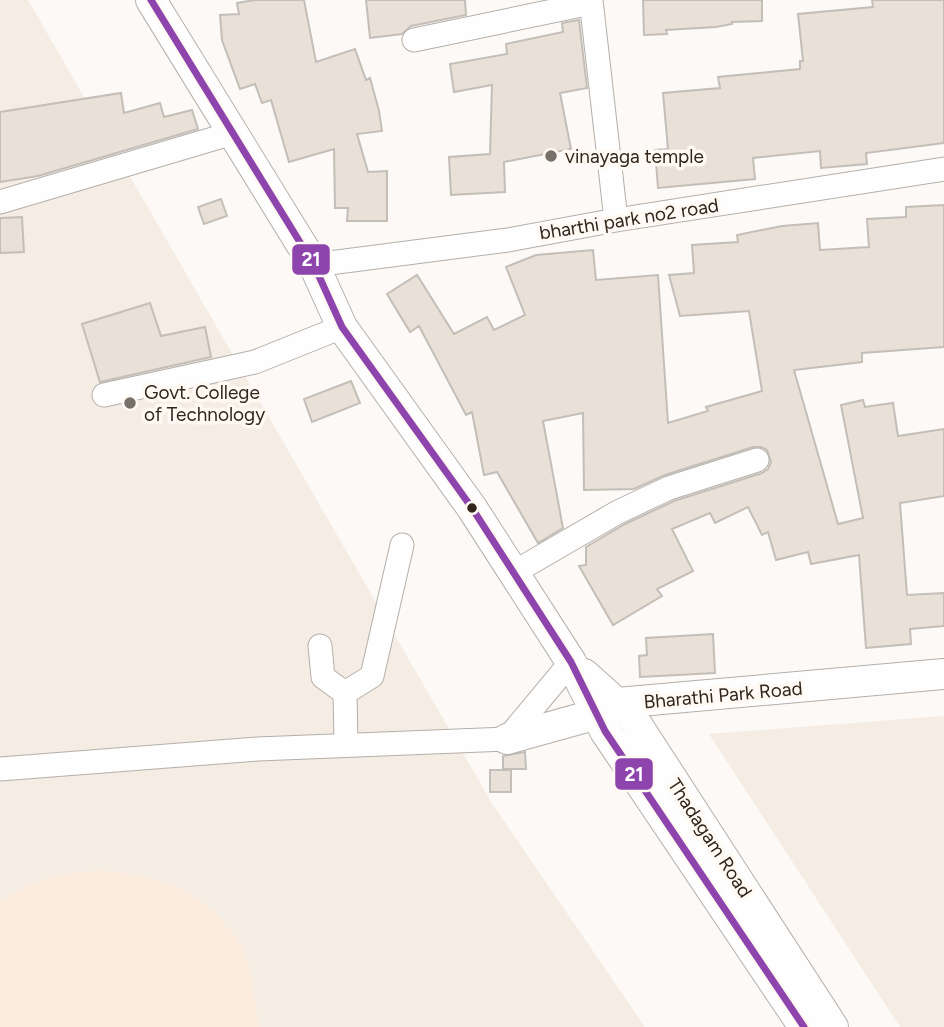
<svg xmlns="http://www.w3.org/2000/svg" width="944" height="1027" font-family="Figtree,sans-serif">
	<rect width="100%" height="100%" fill="#fcf9f7"/>
	<!-- built -->
	<path fill="#f5ece4" d="M 0,0 L 28,0 L 493,805 L 645,1027 L 0,1027 Z
		M 944,716 L 944,1027 L 900,1027 L 709,734 Z"/>
	<!-- green -->
	<path fill="#fcecdd" d="M 100,870 C 150,876 192,884 226,925 C 231,932 239,939 242,947 C 253,971 255,1001 259,1027 L 0,1027 L 0,903 C 34,877 59,875 100,870 Z"/>
	<!-- building -->
	<path fill="#e9e0d7" stroke="#c4beb9" stroke-width="2" d="M 254,0 L 304,0 L 316,62 L 355,49 L 366,80 L 370,78 L 379,111 L 382,131 L 357,134 L 368,172 L 387,171 L 387,221 L 347,221 L 348,208 L 335,208 L 334,149 L 289,162 L 271,100 L 262,103 L 255,84 L 240,89 L 222,40 L 220,15 L 239,14 L 237,3 Z
		M 366,0 L 465,0 L 466,15 L 411,26 L 402,34 L 370,38 Z
		M 643,0 L 762,0 L 762,21 L 732,22 L 732,24 L 716,27 L 666,30 L 667,34 L 644,35 Z
		M 872,0 L 944,0 L 944,143 L 866,153 L 867,164 L 821,168 L 820,151 L 753,158 L 755,179 L 658,188 L 655,150 L 668,149 L 663,93 L 720,88 L 718,77 L 800,69 L 800,61 L 803,61 L 798,14 L 873,7 Z
		M 579,20 L 587,88 L 560,93 L 571,149 L 504,162 L 505,192 L 451,195 L 449,157 L 490,154 L 492,85 L 454,92 L 450,64 L 507,54 L 506,44 L 563,32 L 562,23 Z
		M 121,93 L 124,113 L 160,103 L 164,117 L 192,110 L 198,129 L 38,176 L 0,182 L 0,112 Z
		M 221,199 L 227,216 L 204,224 L 198,207 Z
		M 944,205 L 944,347 L 862,353 L 862,362 L 794,370 L 838,524 L 863,518 L 841,405 L 863,400 L 865,407 L 893,403 L 898,436 L 944,429 L 944,496 L 900,503 L 907,595 L 944,593 L 944,626 L 910,629 L 911,644 L 866,648 L 859,555 L 811,564 L 808,552 L 776,560 L 768,532 L 762,535 L 748,507 L 715,523 L 710,513 L 672,529 L 693,571 L 657,589 L 662,596 L 613,625 L 579,566 L 586,565 L 586,547 L 625,524 L 674,501 L 762,473 L 768,469 L 771,462 L 767,450 L 761,447 L 753,447 L 665,475 L 634,489 L 584,490 L 583,413 L 543,421 L 563,528 L 538,543 L 497,472 L 484,475 L 472,412 L 466,415 L 419,326 L 410,332 L 387,294 L 417,275 L 454,334 L 487,317 L 494,330 L 525,315 L 506,267 L 536,255 L 593,250 L 596,280 L 658,275 L 668,423 L 708,411 L 706,407 L 762,391 L 749,311 L 680,316 L 669,275 L 694,273 L 692,245 L 738,242 L 737,235 L 782,226 L 818,223 L 820,250 L 869,247 L 867,219 L 906,217 L 906,207 Z
		M 22,217 L 24,252 L 0,253 L 0,218 Z
		M 150,303 L 161,336 L 205,327 L 211,357 L 100,382 L 82,324 Z
		M 351,381 L 360,403 L 312,422 L 304,399 Z
		M 713,634 L 715,673 L 640,677 L 639,656 L 647,655 L 646,638 Z
		M 525,752 L 526,769 L 503,769 L 503,756 Z
		M 490,770 L 511,770 L 511,792 L 490,792 Z"/>
	<g fill="none" stroke-linecap="round" stroke-linejoin="round">
		<defs>
			<path id="minor" d="M 591,0 L 616,220
				M 414,40 L 591,3
				M 0,202 L 233,133
				M 314,265 L 508,240 L 616,220 L 944,169
				M 104,395 L 255,362 L 342,327
				M 513,573 L 618,512 L 669,488 L 757,460
				M 320,646 L 323,677 L 345,693 L 372,676 L 402,545
				M 345,693 L 346,745
				M 0,769 L 258,749 L 507,739 L 571,662"/>
			<path id="major" d="M 151,0 L 314,265 L 342,327 L 472,508 L 571,662 L 605,731 L 804,1027
				M 584,674 L 632,717 L 833,1027
				M 507,739 L 597,714 L 617,703 L 944,674"/>
		</defs>
		<!-- minor casing -->
		<use href="#minor" stroke="#b4afa9" stroke-width="25"/>
		<!-- major casing -->
		<use href="#major" stroke="#b4afa9" stroke-width="32"/>
		<!-- minor -->
		<use href="#minor" stroke="#fffefe" stroke-width="23"/>
		<!-- major -->
		<use href="#major" stroke="#fffefe" stroke-width="30"/>
		<defs>
			<path id="bus-1" d="M 151,0 L 314,265 L 342,327 L 472,508 L 571,662 L 605,731 L 804,1027"/>
		</defs>
		<!-- bus-1 casing -->
		<use href="#bus-1" stroke="#fff9f4" stroke-width="12"/>
		<!-- bus-1 -->
		<use href="#bus-1" stroke="#8e44ad" stroke-width="7"/>
	</g>
	<!-- markers -->
	<g fill="#777069" stroke="#fff9f4" stroke-width="2.5">
		<circle cx="551" cy="156" r="7"/>
		<circle cx="130" cy="403" r="7"/>
	</g>
	<circle fill="#30261c" stroke="#fff9f4" stroke-width="2.5" cx="472" cy="508" r="6"/>
	<g text-anchor="middle" dominant-baseline="central" stroke-width="7" stroke-linejoin="round" paint-order="stroke">
		<!-- poi labels -->
		<g font-size="19" fill="#30261c" stroke="#fff9f4" text-anchor="start">
			<text x="565" y="156">vinayaga temple</text>
			<text x="144" y="392">Govt. College<tspan x="144" dy="22">of Technology</tspan></text>
		</g>
		<!-- street labels -->
		<g font-size="19" fill="#30261c" stroke="#fff9f4">
			<text transform="translate(629 219) rotate(-9)">bharthi park no2 road</text>
			<text transform="translate(723 695) rotate(-5)">Bharathi Park Road</text>
			<text transform="translate(710 838) rotate(57)">Thadagam Road</text>
		</g>
	</g>
	<g stroke="#fff9f4" stroke-width="2.5">
		<rect x="291" y="243" width="40" height="33" rx="7" fill="#8e44ad"/>
		<rect x="614" y="757" width="40" height="34" rx="7" fill="#8e44ad"/>
	</g>
	<g font-size="19" text-anchor="middle" font-weight="bold" fill="#fff">
		<text x="311" y="266">21</text>
		<text x="634" y="781">21</text>
	</g>
</svg>
